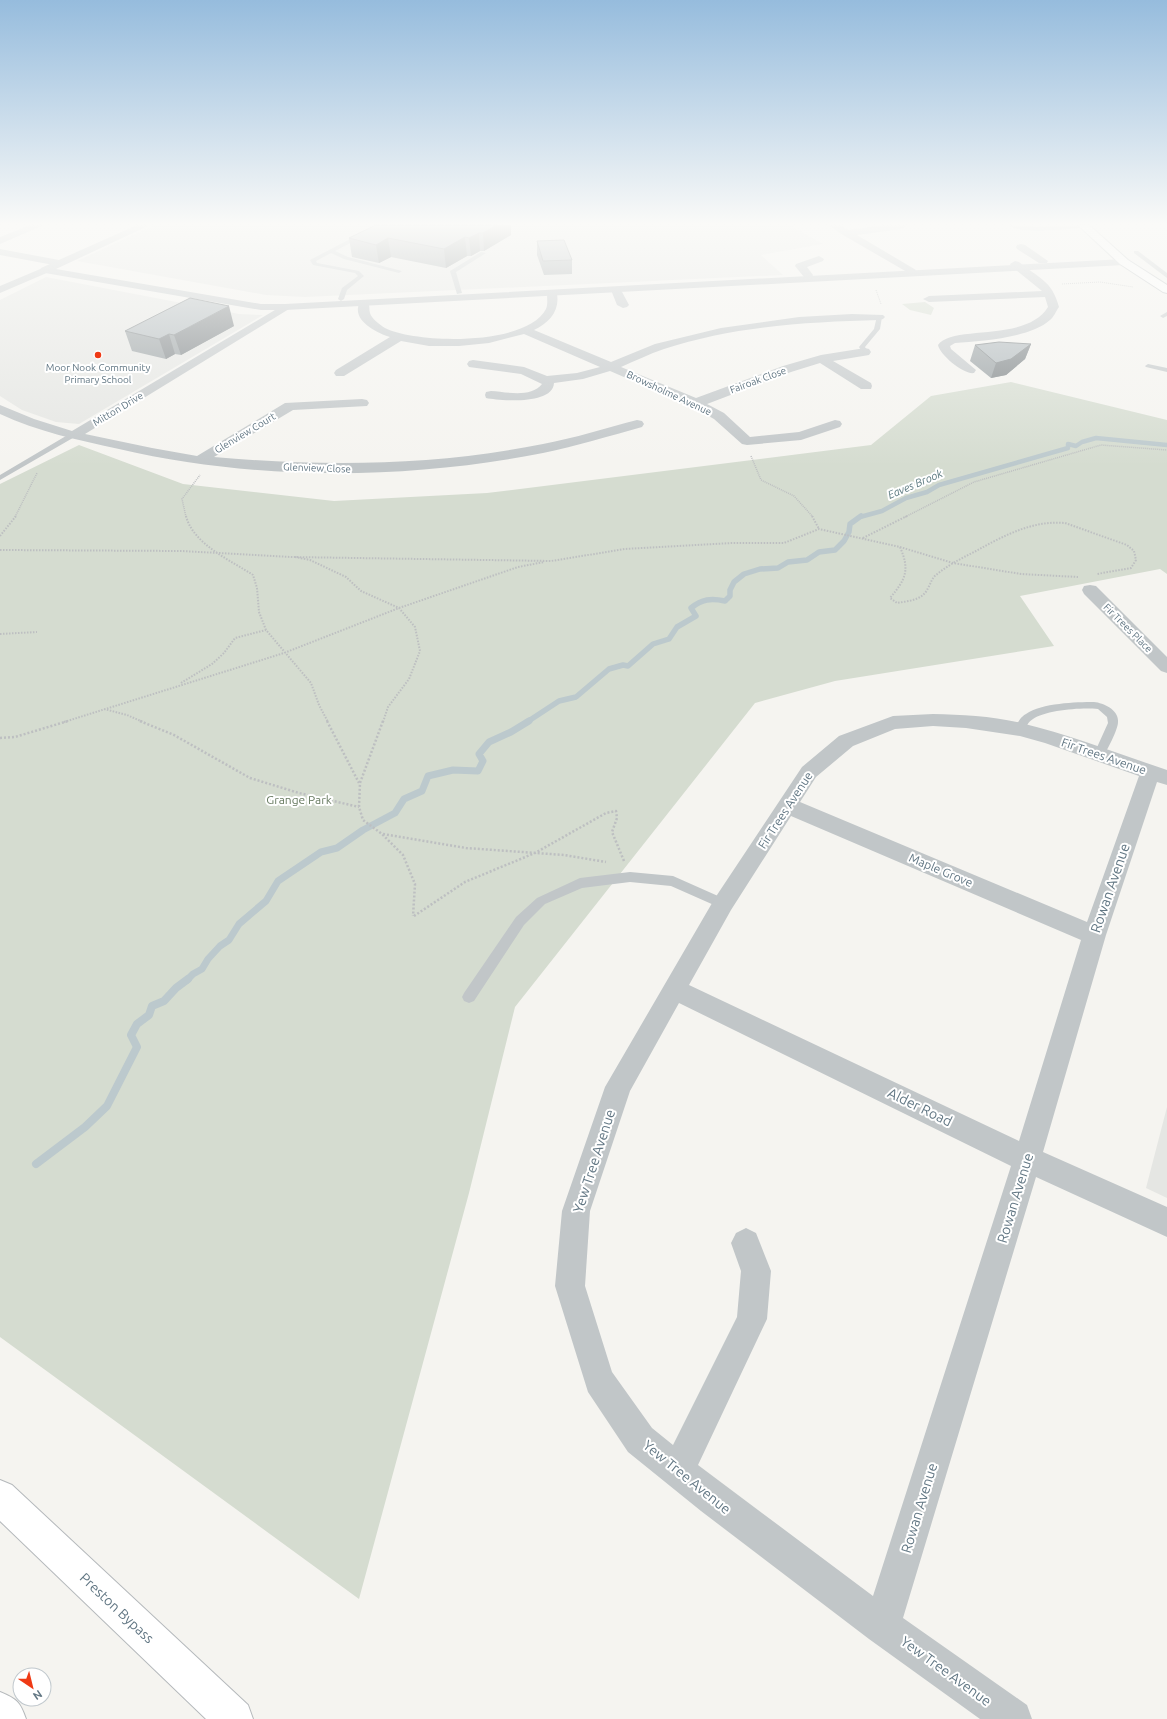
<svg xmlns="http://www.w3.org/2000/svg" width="1167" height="1719" font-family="Ubuntu,sans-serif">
	<rect width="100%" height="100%" fill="#f5f4f0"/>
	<!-- built -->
	<path fill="#e5e6e3" d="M 155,225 L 790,225 L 823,244 L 761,255 L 783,275 L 305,297 L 266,295 L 77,261 Z
		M 46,277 L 239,314 L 263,315 L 79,424 L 56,422 L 22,410 L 0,396 L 0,300 Z
		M 1167,1107 L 1167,1198 L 1146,1188 Z"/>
	<!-- green -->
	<path fill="#d5dcd0" d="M 925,302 L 934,308 L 931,315 L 910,310 L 902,304 Z
		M 1011,382 L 1167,420 L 1167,574 L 1160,569 L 1020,596 L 1054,646 L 835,681 L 755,703 L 515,1007 L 469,1193 L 359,1599 L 0,1337 L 0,484 L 79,445 L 183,484 L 334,501 L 487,493 L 871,445 L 931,396 Z"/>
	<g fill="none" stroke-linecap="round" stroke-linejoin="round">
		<!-- stream-far3 -->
		<path stroke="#bcc9cd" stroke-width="4.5" d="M 860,517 L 882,511 L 906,498 L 927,492 L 939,485 L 1068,448 L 1068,444 L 1076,446 L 1082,442 L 1096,438 L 1167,445"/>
		<!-- stream-far2 -->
		<path stroke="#bcc9cd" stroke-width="5.5" d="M 527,722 L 559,701 L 576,697 L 609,669 L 623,665 L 628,666 L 653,644 L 669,639 L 677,627 L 696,616 L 691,608 C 702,599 711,598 725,601 L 730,596 L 730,590 L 734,582 L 744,574 L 760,569 L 778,568 L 788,562 L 807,560 L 819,552 L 835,550 L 844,541 L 849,532 L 850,524 L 861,516"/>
		<!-- stream-far1 -->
		<path stroke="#bcc9cd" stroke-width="7" d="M 187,980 L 193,974 L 202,969 L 208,959 L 220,946 L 229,940 L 239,924 L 266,901 L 278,881 L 321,852 L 337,848 L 363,830 L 395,813 L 404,799 L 422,791 L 428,776 L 453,770 L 478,771 L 483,761 L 479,754 L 489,742 L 511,732 L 529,721"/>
		<!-- stream -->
		<path stroke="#bcc9cd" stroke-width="8" d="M 36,1164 L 85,1127 L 107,1106 L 137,1047 L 131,1035 L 137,1024 L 149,1015 L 152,1006 L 164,1001 L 176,988 L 188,979"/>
		<defs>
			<path id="secondary" d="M 1078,225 L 1089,225 L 1128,260 L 1167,285 L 1167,293 L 1163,292 L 1120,264 Z"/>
			<path id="motorway" d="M 0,1480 L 12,1485 L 248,1705 L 253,1719 L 206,1719 L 0,1521 Z
				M 0,1692 C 17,1699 20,1702 26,1719 L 0,1719 Z"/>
		</defs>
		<!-- secondary casing -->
		<use href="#secondary" stroke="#b5bbbf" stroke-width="2"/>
		<!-- motorway casing -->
		<use href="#motorway" stroke="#b5b9bc" stroke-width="2"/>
		<!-- path-far3 -->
		<path stroke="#bdbfc1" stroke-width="1" stroke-dasharray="1 1" stroke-linecap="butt" d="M 1062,284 L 1100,282 L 1133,287
			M 876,290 L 881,304"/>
		<!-- path-far2 -->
		<path stroke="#bdbfc1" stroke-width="1.5" stroke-dasharray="1 1" stroke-linecap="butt" d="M 751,456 L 761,480 L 794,496 L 813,517
			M 15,517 L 37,473
			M 186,517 L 182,499 L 200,475
			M 905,517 L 974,482 L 1101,445 L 1167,450"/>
		<!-- path-far1 -->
		<path stroke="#bdbfc1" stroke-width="2" stroke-dasharray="1.5 1.5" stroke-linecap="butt" d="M 186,516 C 193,544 230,560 253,575 L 257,588 L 259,612 L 266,630 L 311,683 L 319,705 L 328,722
			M 812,516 L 819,529
			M 0,536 L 16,516
			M 863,538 L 907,516
			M 900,547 C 910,570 906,579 890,598 L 897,603 C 909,601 923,600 928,588 C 931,583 932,578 936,575 C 948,565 962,558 976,551 C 1003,536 1033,520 1065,523 L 1127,545 L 1134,551 L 1136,560 L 1131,568 L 1097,574
			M 0,550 L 182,551 L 291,557 L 551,561 L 625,549 L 732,543 L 784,543 L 819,529 L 900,547 L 953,563 L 1021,574 L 1078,577
			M 295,557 L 310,560 L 346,577 L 361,591 L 399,608 L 415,627 L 420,651 L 409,679 L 388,707 L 383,722
			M 0,634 L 37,632
			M 181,683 L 212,664 L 224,653 L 235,638 L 266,630
			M 104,709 L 127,715 L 143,722
			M 64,722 L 284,653 L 399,608 L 518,567 L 544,562"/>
		<!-- path -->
		<path stroke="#bdbfc1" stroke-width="2.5" stroke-dasharray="2 2" stroke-linecap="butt" d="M 140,721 L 174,735 L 250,778 L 299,793 L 359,807
			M 327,721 L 359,783
			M 383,721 L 360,783 L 359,807 L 363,820 L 382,834 L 403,855 L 415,884 L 413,916
			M 0,738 L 15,737 L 68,721
			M 383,834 L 466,848 L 564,855 L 606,862
			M 414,916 L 465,882 L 535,853 L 606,813 L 616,811 L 617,818 L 612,832 L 624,861"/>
		<!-- service -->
		<path fill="#c1c6c8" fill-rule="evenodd" d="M 1008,225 L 1034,227 L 1086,226 L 1083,228 C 1063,228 1024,236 1008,225 Z
			M 354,237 L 357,239 L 356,240 L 335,251 L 348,257 L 402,271 L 399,273 L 344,259 L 331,253 L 316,261 L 317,263 L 359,271 L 364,276 L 347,290 L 344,299 L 341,301 L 338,299 L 342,288 L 358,276 L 355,273 L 313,265 L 310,260 Z
			M 1134,251 L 1138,251 L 1167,273 L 1167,278 L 1134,253 Z
			M 481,252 L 486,253 L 456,272 L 462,293 L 457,294 L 450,271 Z
			M 1167,312 L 1167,316 L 1163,318 L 1160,316 Z
			M 877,316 L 882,317 L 880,329 L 865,347 L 868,352 L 867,353 L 863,353 L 859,347 L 874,329 Z
			M 1148,364 L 1167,368 L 1167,372 L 1146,367 L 1145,366 Z
			M 71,433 L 77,433 L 78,435 L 0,480 L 0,475 Z
			M 1094,702 C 1104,703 1119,710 1118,722 C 1118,730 1107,750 1103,757 L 1095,757 L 1094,754 L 1108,723 L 1107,717 L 1098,709 C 1083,707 1045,710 1033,719 C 1028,722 1026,727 1024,732 L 1016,732 L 1015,729 C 1017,724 1020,717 1026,714 C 1042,703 1076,702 1094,702 Z
			M 630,872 L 673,876 L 727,900 L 729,904 L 727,908 L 723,909 L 671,886 L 630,882 L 582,888 L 545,904 L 524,925 L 474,1001 L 469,1003 L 464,1001 L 462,997 L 464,993 L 516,917 L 537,898 L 580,878 Z"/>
		<!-- minor -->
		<path fill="#c1c6c8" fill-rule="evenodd" d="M 30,225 L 44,225 L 0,244 L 0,237 Z
			M 828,225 L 840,225 L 848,230 L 885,225 L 905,225 L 904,228 L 901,229 L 857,235 L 916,270 L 915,272 L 907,272 L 843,235 Z
			M 1021,244 L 1025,245 L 1048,261 L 1047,263 L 1039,263 L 1017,249 L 1016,247 L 1017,245 Z
			M 0,249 L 59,260 L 64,263 L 59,266 L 0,255 Z
			M 819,256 L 824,259 L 823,261 L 807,267 L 813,275 L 812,277 L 804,277 L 795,266 L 796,264 Z
			M 1015,261 L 1019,262 C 1038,278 1052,280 1059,307 C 1056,311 1054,317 1050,320 C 1030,338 981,341 955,343 L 950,346 L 951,349 L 976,370 L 974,373 C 964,375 940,355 938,345 C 952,324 1026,343 1048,307 L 1045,297 L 929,302 L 923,299 L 929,296 L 1042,291 L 1011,266 L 1010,264 Z
			M 45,267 L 49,268 L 50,270 L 49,272 L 0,293 L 0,286 Z
			M 616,287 L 621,290 L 629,305 L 627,307 L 623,308 L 617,305 L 611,290 Z
			M 552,291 L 557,294 C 560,311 549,323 534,330 L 611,362 L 655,344 L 721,328 L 799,317 L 852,314 L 883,315 L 885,317 L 883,319 L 879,320 C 807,322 733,326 664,349 C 649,354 635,361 621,367 L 696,398 L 783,366 L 821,355 L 865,348 L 869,349 L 871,352 L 869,355 L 833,361 L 871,383 L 872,386 L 871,389 L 861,389 L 820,363 L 791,372 L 707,404 L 724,413 L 750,437 L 799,432 L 835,420 L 840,421 L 842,424 L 840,427 L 801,440 L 747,445 L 742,444 L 714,419 L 691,406 L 610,371 L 583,379 L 554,383 C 553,405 501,401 486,398 L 485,395 L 486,392 L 491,391 C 507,392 531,398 542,384 L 521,374 L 469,367 L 467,364 L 469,361 L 473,360 L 524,367 L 547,376 L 577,373 L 600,367 L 524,334 L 489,343 L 459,346 L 429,346 L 401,341 L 344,376 L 336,376 L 334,373 L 336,370 L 390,337 C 377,333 350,320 360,302 L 368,302 C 370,306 369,309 370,313 C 371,318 380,325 385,328 C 417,344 527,346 546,309 C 548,304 547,299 547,294 Z
			M 285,304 L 291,307 L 289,309 L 85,434 L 152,448 L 197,456 L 285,403 L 362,399 L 367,400 L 369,403 L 367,406 L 293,410 L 214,457 C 325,467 434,466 543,444 C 575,438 606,428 637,420 L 642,421 L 644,424 L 642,427 C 609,436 577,446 543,453 C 405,480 257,481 119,449 C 79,440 38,432 0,414 L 0,405 L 34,419 L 72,431 Z
			M 1090,585 L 1096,586 L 1167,657 L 1167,673 L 1161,671 L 1084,594 L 1082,590 L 1084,586 Z
			M 933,714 C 962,715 993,716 1021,723 C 1071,735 1119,754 1167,770 L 1167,785 L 1157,782 L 1106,935 L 1043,1152 L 1167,1207 L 1167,1237 L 1036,1177 L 903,1618 L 1027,1705 L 1032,1719 L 980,1719 L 869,1639 L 701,1511 L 628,1452 L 588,1392 L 555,1286 L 562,1211 L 605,1087 L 715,898 L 802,767 L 839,736 L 893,716 ZM 933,726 L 966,728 L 1020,736 L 1045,743 L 1139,776 L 1087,922 L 800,802 L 816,777 L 853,746 L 895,729 ZM 791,816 L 1081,940 L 1019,1141 L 689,985 L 731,910 ZM 679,1003 L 1011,1166 L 873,1596 L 698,1465 L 767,1319 L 771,1271 L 756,1233 L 746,1228 L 736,1233 L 731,1243 L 741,1271 L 737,1317 L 673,1445 L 652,1428 L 612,1372 L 585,1286 L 590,1211 L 630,1091 Z"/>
		<!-- tertiary -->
		<path fill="#c1c6c8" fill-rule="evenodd" d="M 137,225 L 150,225 L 56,269 L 261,304 L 285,304 L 1124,259 L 1129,262 L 1124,265 L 285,310 L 261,310 L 45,273 L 40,270 L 41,268 Z"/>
		<!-- secondary -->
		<use href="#secondary" fill="#fff" fill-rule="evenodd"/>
		<!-- motorway -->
		<use href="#motorway" fill="#fff" fill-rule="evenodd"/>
	</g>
	<!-- wall -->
	<path fill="#949c9f" d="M 376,225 L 511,225 L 511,235 L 484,251 L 480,251 L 471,256 L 467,256 L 446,268 L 391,257 L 379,263 L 352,257 L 349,238 Z
		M 537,241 L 572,260 L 572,274 L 544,275 L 537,255 Z
		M 234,326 L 181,355 L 175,354 L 166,359 L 132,351 L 125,331 Z
		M 1031,344 L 1025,359 L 1006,375 L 991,378 L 970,361 L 975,345 Z"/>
	<!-- shaded-wall -->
	<path fill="#787f82" d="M 497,225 L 511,225 L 511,235 L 484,251 L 483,233 Z
		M 479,233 L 480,251 L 471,256 L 469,238 Z
		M 465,237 L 467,256 L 446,268 L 444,249 Z
		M 388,238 L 391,257 L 379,263 L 376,245 Z
		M 229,306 L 234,326 L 181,355 L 174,335 Z
		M 169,334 L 175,354 L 166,359 L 159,339 Z
		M 1031,344 L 1025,359 L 1006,375 L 991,378 L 996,363 Z"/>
	<!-- building -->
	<path fill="#acb5b9" stroke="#787f82" d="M 376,225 L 497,225 L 483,233 L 479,233 L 469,238 L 465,237 L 444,249 L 388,238 L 376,245 L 349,238 Z
		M 564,240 L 572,260 L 543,261 L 537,241 Z
		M 190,298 L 229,306 L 174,335 L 169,334 L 159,339 L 125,331 Z
		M 999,342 L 1031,344 L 1011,359 L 996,363 L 975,345 Z"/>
	<!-- sky -->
	<linearGradient id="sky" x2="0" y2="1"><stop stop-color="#96bcdd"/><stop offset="0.48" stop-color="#fafaf8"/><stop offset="1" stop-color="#fafaf8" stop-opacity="0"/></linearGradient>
	<rect width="1167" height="466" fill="url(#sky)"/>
	<!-- markers -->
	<circle fill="#ef3a15" stroke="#fff" stroke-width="1.5" cx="98" cy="355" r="4"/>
	<g text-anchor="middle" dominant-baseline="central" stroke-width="4" stroke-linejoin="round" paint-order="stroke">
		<!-- far-poi labels -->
		<g font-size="10" fill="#617683" stroke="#fff">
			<text x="98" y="367">Moor Nook Community<tspan x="98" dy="12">Primary School</tspan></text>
		</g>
		<!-- far-street labels -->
		<g font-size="10" fill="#617683" stroke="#fff">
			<text transform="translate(758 380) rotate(-20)">Fairoak Close</text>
			<text transform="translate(669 393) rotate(25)">Browsholme Avenue</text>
			<text transform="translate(118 409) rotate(-31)">Mitton Drive</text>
			<text transform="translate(245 433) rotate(-31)">Glenview Court</text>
			<text transform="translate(317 468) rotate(2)">Glenview Close</text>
			<text transform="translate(1128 628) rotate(45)">Fir Trees Place</text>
		</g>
		<!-- far-water labels -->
		<g font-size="11" font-style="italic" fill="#5c7a81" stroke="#fff">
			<text transform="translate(915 484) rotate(-23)">Eaves Brook</text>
		</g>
		<!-- street labels -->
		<g font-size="12" fill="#617683" stroke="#fff">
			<text transform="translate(1104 756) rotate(19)">Fir Trees Avenue</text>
			<text transform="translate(785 810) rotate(-57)">Fir Trees Avenue</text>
			<text transform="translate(941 870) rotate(23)">Maple Grove</text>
		</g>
		<!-- park labels -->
		<g font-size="12" fill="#677a60" stroke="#fff">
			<text x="299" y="799">Grange Park</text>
		</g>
		<!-- near-street labels -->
		<g font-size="14" fill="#617683" stroke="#fff">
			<text transform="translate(1110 888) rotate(-71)">Rowan Avenue</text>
			<text transform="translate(920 1107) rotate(26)">Alder Road</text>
			<text transform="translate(594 1161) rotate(-72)">Yew Tree Avenue</text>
			<text transform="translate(1015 1198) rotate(-73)">Rowan Avenue</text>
			<text transform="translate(687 1477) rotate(39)">Yew Tree Avenue</text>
			<text transform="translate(919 1508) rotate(-73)">Rowan Avenue</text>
			<text transform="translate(117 1608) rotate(43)">Preston Bypass</text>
			<text transform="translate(946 1671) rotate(36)">Yew Tree Avenue</text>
		</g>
	</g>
	<!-- north arrow -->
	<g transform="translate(32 1687) rotate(145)"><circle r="19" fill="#ffffff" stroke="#c0c8cd"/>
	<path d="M0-3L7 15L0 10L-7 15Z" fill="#ef3a15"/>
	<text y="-6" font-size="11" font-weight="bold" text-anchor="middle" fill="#617683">N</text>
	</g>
</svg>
